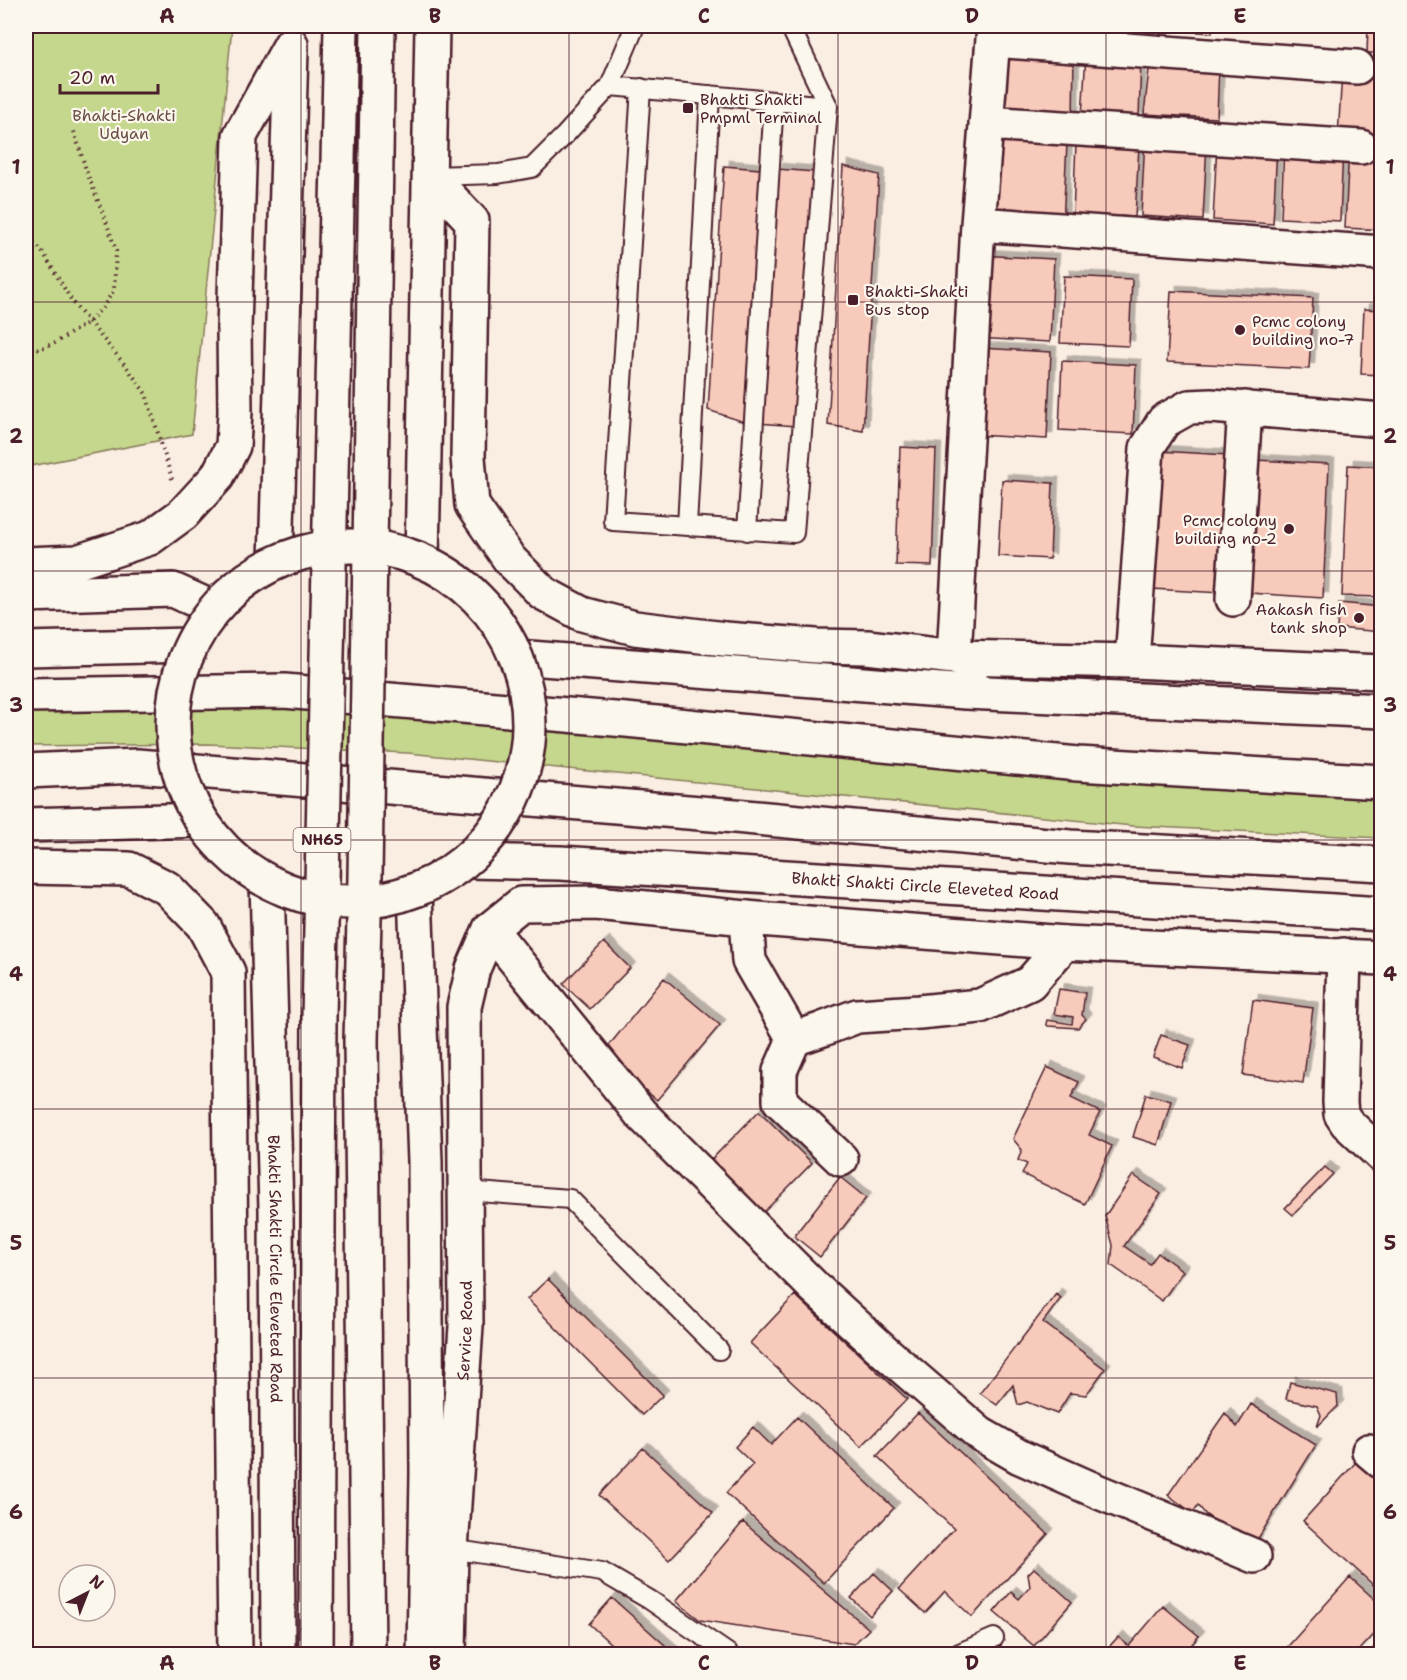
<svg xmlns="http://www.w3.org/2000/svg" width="1407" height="1680" font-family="'Shantell Sans',sans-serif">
	<defs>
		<filter id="shadow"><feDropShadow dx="5.5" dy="-5.5" stdDeviation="0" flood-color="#0004"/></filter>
	</defs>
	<rect width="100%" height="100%" fill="#faeee2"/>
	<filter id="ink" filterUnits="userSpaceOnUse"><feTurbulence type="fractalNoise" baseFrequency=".0167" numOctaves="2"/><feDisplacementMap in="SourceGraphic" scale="12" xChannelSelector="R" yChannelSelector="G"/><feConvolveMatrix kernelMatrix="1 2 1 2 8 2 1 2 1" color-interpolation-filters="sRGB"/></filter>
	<g filter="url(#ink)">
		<!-- green -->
		<path fill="#c5d78c" stroke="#887b5c" stroke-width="1.5" d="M 26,26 L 232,26 L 192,434 L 26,467 Z
			M 232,698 L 1381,788 L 1381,838 L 1133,826 L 408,753 L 208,744 L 26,746 L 26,700 Z"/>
		<!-- building -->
		<path fill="#f8cabb" stroke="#4a1f2b" stroke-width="1.5" filter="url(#shadow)" d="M 1004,26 L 1079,26 L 1079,33 Z
			M 1083,26 L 1151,26 L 1150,38 L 1083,34 Z
			M 1153,26 L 1212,26 L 1212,33 L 1153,29 Z
			M 1368,26 L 1382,26 L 1382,53 L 1367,53 Z
			M 1007,48 L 1074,54 L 1073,120 L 1001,116 Z
			M 1086,55 L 1141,58 L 1139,118 L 1082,115 Z
			M 1150,60 L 1219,64 L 1217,118 L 1144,114 Z
			M 1342,72 L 1382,74 L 1382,139 L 1338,137 Z
			M 1145,138 L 1207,142 L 1203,220 L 1141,216 Z
			M 997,139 L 1067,143 L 1063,223 L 993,220 Z
			M 1076,143 L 1139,146 L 1135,217 L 1073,214 Z
			M 1217,143 L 1277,146 L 1273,224 L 1213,220 Z
			M 1284,145 L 1343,148 L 1340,221 L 1281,218 Z
			M 1349,147 L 1382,149 L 1382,230 L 1345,228 Z
			M 724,166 L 760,169 L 744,422 L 708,410 Z
			M 843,166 L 879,175 L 863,431 L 828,425 Z
			M 777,169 L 815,172 L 796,426 L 758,423 Z
			M 979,255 L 1054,259 L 1050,342 L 975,338 Z
			M 1064,276 L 1132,279 L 1129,346 L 1060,343 Z
			M 1171,291 L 1313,298 L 1309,369 L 1167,362 Z
			M 1364,309 L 1382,310 L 1382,375 L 1361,374 Z
			M 980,348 L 1051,352 L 1047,439 L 975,435 Z
			M 1062,361 L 1136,365 L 1133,434 L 1059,430 Z
			M 900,447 L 936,449 L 932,566 L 896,565 Z
			M 1158,451 L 1229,455 L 1222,593 L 1152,589 Z
			M 1256,460 L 1329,464 L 1323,598 L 1250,593 Z
			M 1348,465 L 1382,467 L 1382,597 L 1342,596 Z
			M 1002,480 L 1053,483 L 1050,559 L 998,556 Z
			M 1339,603 L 1382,607 L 1382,632 L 1337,628 Z
			M 604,942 L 630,968 L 590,1009 L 563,984 Z
			M 664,978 L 720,1025 L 657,1100 L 602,1054 Z
			M 1059,989 L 1085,993 L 1082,1015 L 1086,1019 L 1078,1028 L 1048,1026 L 1046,1024 L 1047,1020 L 1072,1024 L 1073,1017 L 1054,1014 Z
			M 1253,1000 L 1313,1008 L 1303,1083 L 1243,1075 Z
			M 1161,1035 L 1190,1045 L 1182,1068 L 1153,1057 Z
			M 1047,1067 L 1079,1082 L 1071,1098 L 1100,1112 L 1089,1135 L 1112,1146 L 1085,1204 L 1022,1174 L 1027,1164 L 1018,1160 L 1022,1150 L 1013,1139 Z
			M 1146,1094 L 1171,1101 L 1158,1145 L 1133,1137 Z
			M 759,1111 L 812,1163 L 764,1212 L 711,1160 Z
			M 1325,1167 L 1333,1174 L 1293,1215 L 1285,1208 Z
			M 1133,1175 L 1161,1194 L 1124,1246 L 1150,1264 L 1158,1253 L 1183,1271 L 1162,1301 L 1111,1265 L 1113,1245 L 1105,1216 Z
			M 840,1177 L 866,1198 L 820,1257 L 794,1236 Z
			M 548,1279 L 663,1395 L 642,1415 L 527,1299 Z
			M 1056,1294 L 1061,1298 L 1043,1322 L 1105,1369 L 1086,1395 L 1070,1393 L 1057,1414 L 1027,1402 L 1018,1405 L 1013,1385 L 997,1405 L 980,1393 Z
			M 795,1295 L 907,1399 L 861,1447 L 750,1343 Z
			M 1290,1382 L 1337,1394 L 1338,1406 L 1317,1427 L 1321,1415 L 1317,1406 L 1286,1399 Z
			M 1251,1404 L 1316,1445 L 1254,1545 L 1206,1515 L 1198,1505 L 1193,1513 L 1168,1495 L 1225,1413 L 1237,1427 Z
			M 918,1413 L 1048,1534 L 972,1617 L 945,1591 L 925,1613 L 899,1589 L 954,1529 L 877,1456 Z
			M 797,1417 L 894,1508 L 824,1583 L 726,1493 L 753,1464 L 735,1447 L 753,1427 L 771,1445 Z
			M 643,1448 L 713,1513 L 669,1560 L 599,1495 Z
			M 1356,1462 L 1382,1485 L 1382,1593 L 1303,1521 Z
			M 743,1522 L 869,1629 L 854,1644 L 700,1620 L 676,1601 Z
			M 1034,1568 L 1072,1602 L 1034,1646 L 994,1612 L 1011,1592 L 1019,1599 L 1030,1587 L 1028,1574 Z
			M 874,1573 L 893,1591 L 870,1616 L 851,1598 Z
			M 1350,1577 L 1382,1606 L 1382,1626 L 1356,1654 L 1284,1654 L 1282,1653 Z
			M 612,1598 L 675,1654 L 622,1654 L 589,1624 Z
			M 1163,1606 L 1199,1636 L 1187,1650 L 1192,1654 L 1114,1654 L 1107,1649 L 1118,1637 L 1129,1646 Z
			M 1382,1639 L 1382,1654 L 1368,1654 Z"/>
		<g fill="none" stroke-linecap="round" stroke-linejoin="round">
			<defs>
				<path id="service" d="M 610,86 L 828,106
					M 641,88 L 613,521 L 794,533 L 828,106 L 790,26
					M 430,176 L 498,174 L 532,168 L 565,135 L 610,86 L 635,26
					M 687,526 L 710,95
					M 747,531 L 774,101
					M 466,1191 L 570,1199 L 719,1350
					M 451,1549 L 602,1572 L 650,1600 L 729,1654
					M 957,1654 L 994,1638"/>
				<path id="minor" d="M 994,26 L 978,224 L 954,657 L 1132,661 L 1382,672
					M 993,40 L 1357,67
					M 986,123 L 1361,147
					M 430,176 L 472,221 L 468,457 L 472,505 L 510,560 L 543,593 L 582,614 L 635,628 L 725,639 L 816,646 L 867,647 L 954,657 L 974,665
					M 978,224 L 1382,253
					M 1233,599 L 1245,408
					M 1132,661 L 1147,448 L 1164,421 L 1189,407 L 1211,406 L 1382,420
					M 746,918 L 749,961 L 794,1039
					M 490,929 L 641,1114 L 814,1287 L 884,1351 L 980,1434 L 1020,1457 L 1099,1492 L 1254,1556
					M 1344,955 L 1340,1102 L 1341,1114 L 1347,1123 L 1382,1156
					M 841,1159 L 780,1101 L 780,1071 L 794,1039 L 823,1029 L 857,1016 L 919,1012 L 980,1006 L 1030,983 L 1065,943
					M 1369,1451 L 1382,1462"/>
				<g id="primary">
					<path d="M 26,595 L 173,590 L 213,608"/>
					<path d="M 26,649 L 189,645"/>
					<path d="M 517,657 L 966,692 L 1382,711"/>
					<path d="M 26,695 L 284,691 L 626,720 L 1078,764 L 1382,782"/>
					<path d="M 26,771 L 137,766 L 724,815 L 1070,847 L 1382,864"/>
					<path d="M 26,825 L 201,820"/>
					<path id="s1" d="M 467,861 L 560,863 L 1382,914"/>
					<path d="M 26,867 L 129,869 L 167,888 L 203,925 L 228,972 L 235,1654"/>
					<path id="s2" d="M 449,1654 L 451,1549 L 466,1326 L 464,1007 L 473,969 L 490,929 L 521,904 L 596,903 L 746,918 L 1065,943 L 1382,958"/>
				</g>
				<g id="trunk">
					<path d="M 422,560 L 432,26"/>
					<path d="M 276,561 L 291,50"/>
					<path d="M 26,564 L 77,562 L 150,538 L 183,514 L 217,477 L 233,446 L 235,412 L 234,329 L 240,136 L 291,44"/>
					<path id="s3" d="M 267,882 L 276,1209 L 278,1654"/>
					<path d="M 415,892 L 425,1162 L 427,1473 L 424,1654"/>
				</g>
			</defs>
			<!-- service casing -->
			<use href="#service" stroke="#4a1f2b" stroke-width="22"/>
			<!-- minor casing -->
			<use href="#minor" stroke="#4a1f2b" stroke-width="38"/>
			<!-- primary casing -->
			<use href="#primary" stroke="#4a1f2b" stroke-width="38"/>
			<!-- trunk casing -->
			<use href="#trunk" stroke="#4a1f2b" stroke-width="38"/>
			<!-- path -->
			<path stroke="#4a1f2b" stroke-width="4" stroke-dasharray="1.5 4.5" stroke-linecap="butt" d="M 26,234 L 44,254 L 73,303 L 126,366 L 146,394 L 172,479
				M 26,354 L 55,343 L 89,322 L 103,307 L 114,290 L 116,251 L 106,221 L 87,173 L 73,128"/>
			<!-- service -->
			<use href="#service" stroke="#fbf7ec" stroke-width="18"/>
			<!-- minor -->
			<use href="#minor" stroke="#fbf7ec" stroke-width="33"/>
			<!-- primary -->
			<use href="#primary" stroke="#fbf7ec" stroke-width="33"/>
			<!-- trunk -->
			<use href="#trunk" stroke="#fbf7ec" stroke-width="33"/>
			<defs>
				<path id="trunk-bridge" d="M173 724a178 178 0 1 1 356 0a178 178 0 1 1-356 0Z
					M 316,1654 L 319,1017 L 341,26
					M 368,1654 L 361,1041 L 365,877 L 378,26"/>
			</defs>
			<!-- trunk-bridge casing -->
			<use href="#trunk-bridge" stroke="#4a1f2b" stroke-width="38" stroke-linecap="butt"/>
			<!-- trunk-bridge -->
			<use href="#trunk-bridge" stroke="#fbf7ec" stroke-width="33"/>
		</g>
	</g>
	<!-- grid -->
	<path fill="none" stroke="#4a1f2b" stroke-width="1.5" stroke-opacity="0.55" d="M 301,26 L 301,1654M 569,26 L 569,1654M 838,26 L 838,1654M 1106,26 L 1106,1654M 26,302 L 1382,302M 26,571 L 1382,571M 26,840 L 1382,840M 26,1109 L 1382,1109M 26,1378 L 1382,1378"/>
	<!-- markers -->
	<g fill="#4a1f2b" stroke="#fbf7ec" stroke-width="2">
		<rect x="682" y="102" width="12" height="12" rx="3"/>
		<rect x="847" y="294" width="12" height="12" rx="3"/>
		<circle cx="1240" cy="330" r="6"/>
		<circle cx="1289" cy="529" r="6"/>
		<circle cx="1359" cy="618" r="6"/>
	</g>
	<g text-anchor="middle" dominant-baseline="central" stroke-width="4.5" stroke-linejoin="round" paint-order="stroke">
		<!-- shield labels -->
		<rect fill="#fbf7ec" stroke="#7f6065" stroke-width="1.5" x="293.5" y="828" width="57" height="24" rx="4.5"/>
		<g font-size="15" font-weight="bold" fill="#4a1f2b">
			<text x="322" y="840">NH65</text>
		</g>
		<!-- poi labels -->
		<g font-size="16" fill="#4a1f2b" stroke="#fbf7ec" text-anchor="start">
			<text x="700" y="99">Bhakti Shakti<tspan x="700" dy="18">Pmpml Terminal</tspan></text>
			<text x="865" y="291">Bhakti-Shakti<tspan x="865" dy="18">Bus stop</tspan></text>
			<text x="1252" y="321">Pcmc colony<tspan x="1252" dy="18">building no-7</tspan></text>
			<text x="1277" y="520" text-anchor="end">Pcmc colony<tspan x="1277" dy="18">building no-2</tspan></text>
			<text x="1347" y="609" text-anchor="end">Aakash fish<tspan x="1347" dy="18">tank shop</tspan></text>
		</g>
		<!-- park labels -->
		<g font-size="16" fill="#694d43" stroke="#fbf7ec">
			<text x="124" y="115">Bhakti-Shakti<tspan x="124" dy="18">Udyan</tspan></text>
		</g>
		<!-- street labels -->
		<g font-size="16" fill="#4a1f2b" stroke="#fbf7ec">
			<text stroke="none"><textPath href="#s1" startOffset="459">Bhakti Shakti Circle Eleveted Road</textPath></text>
			<text stroke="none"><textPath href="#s3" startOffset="387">Bhakti Shakti Circle Eleveted Road</textPath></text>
			<text stroke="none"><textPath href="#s2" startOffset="324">Service Road</textPath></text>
		</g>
	</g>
	<!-- margin -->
	<rect width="1407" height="1680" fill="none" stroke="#fbf7ec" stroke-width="66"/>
	<!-- north arrow -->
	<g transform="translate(87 1593) rotate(42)"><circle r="28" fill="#fbf7ec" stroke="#b4a19f" stroke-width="1.5"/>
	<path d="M0-4.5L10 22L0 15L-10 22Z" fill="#4a1f2b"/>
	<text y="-9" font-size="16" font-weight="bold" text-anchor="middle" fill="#4a1f2b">N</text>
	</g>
	<!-- scale -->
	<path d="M60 84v9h98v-9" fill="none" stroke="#4a1f2b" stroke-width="3"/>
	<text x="69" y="84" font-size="18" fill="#4a1f2b" stroke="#fbf7ec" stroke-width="4.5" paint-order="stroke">20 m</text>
	<rect x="33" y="33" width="1341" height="1614" fill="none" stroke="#4a1f2b" stroke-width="2"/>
	<g font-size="20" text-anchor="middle" font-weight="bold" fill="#4a1f2b">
		<text x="167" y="23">A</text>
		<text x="435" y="23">B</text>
		<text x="704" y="23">C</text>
		<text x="972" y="23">D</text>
		<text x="1240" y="23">E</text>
		<text x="16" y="174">1</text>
		<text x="1390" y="174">1</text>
		<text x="16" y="443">2</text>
		<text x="1390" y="443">2</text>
		<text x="16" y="712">3</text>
		<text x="1390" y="712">3</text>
		<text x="16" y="981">4</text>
		<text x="1390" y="981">4</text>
		<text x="16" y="1250">5</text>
		<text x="1390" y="1250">5</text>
		<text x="16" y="1519">6</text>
		<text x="1390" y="1519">6</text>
		<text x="167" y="1670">A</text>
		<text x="435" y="1670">B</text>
		<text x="704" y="1670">C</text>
		<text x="972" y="1670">D</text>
		<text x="1240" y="1670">E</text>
	</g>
</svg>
